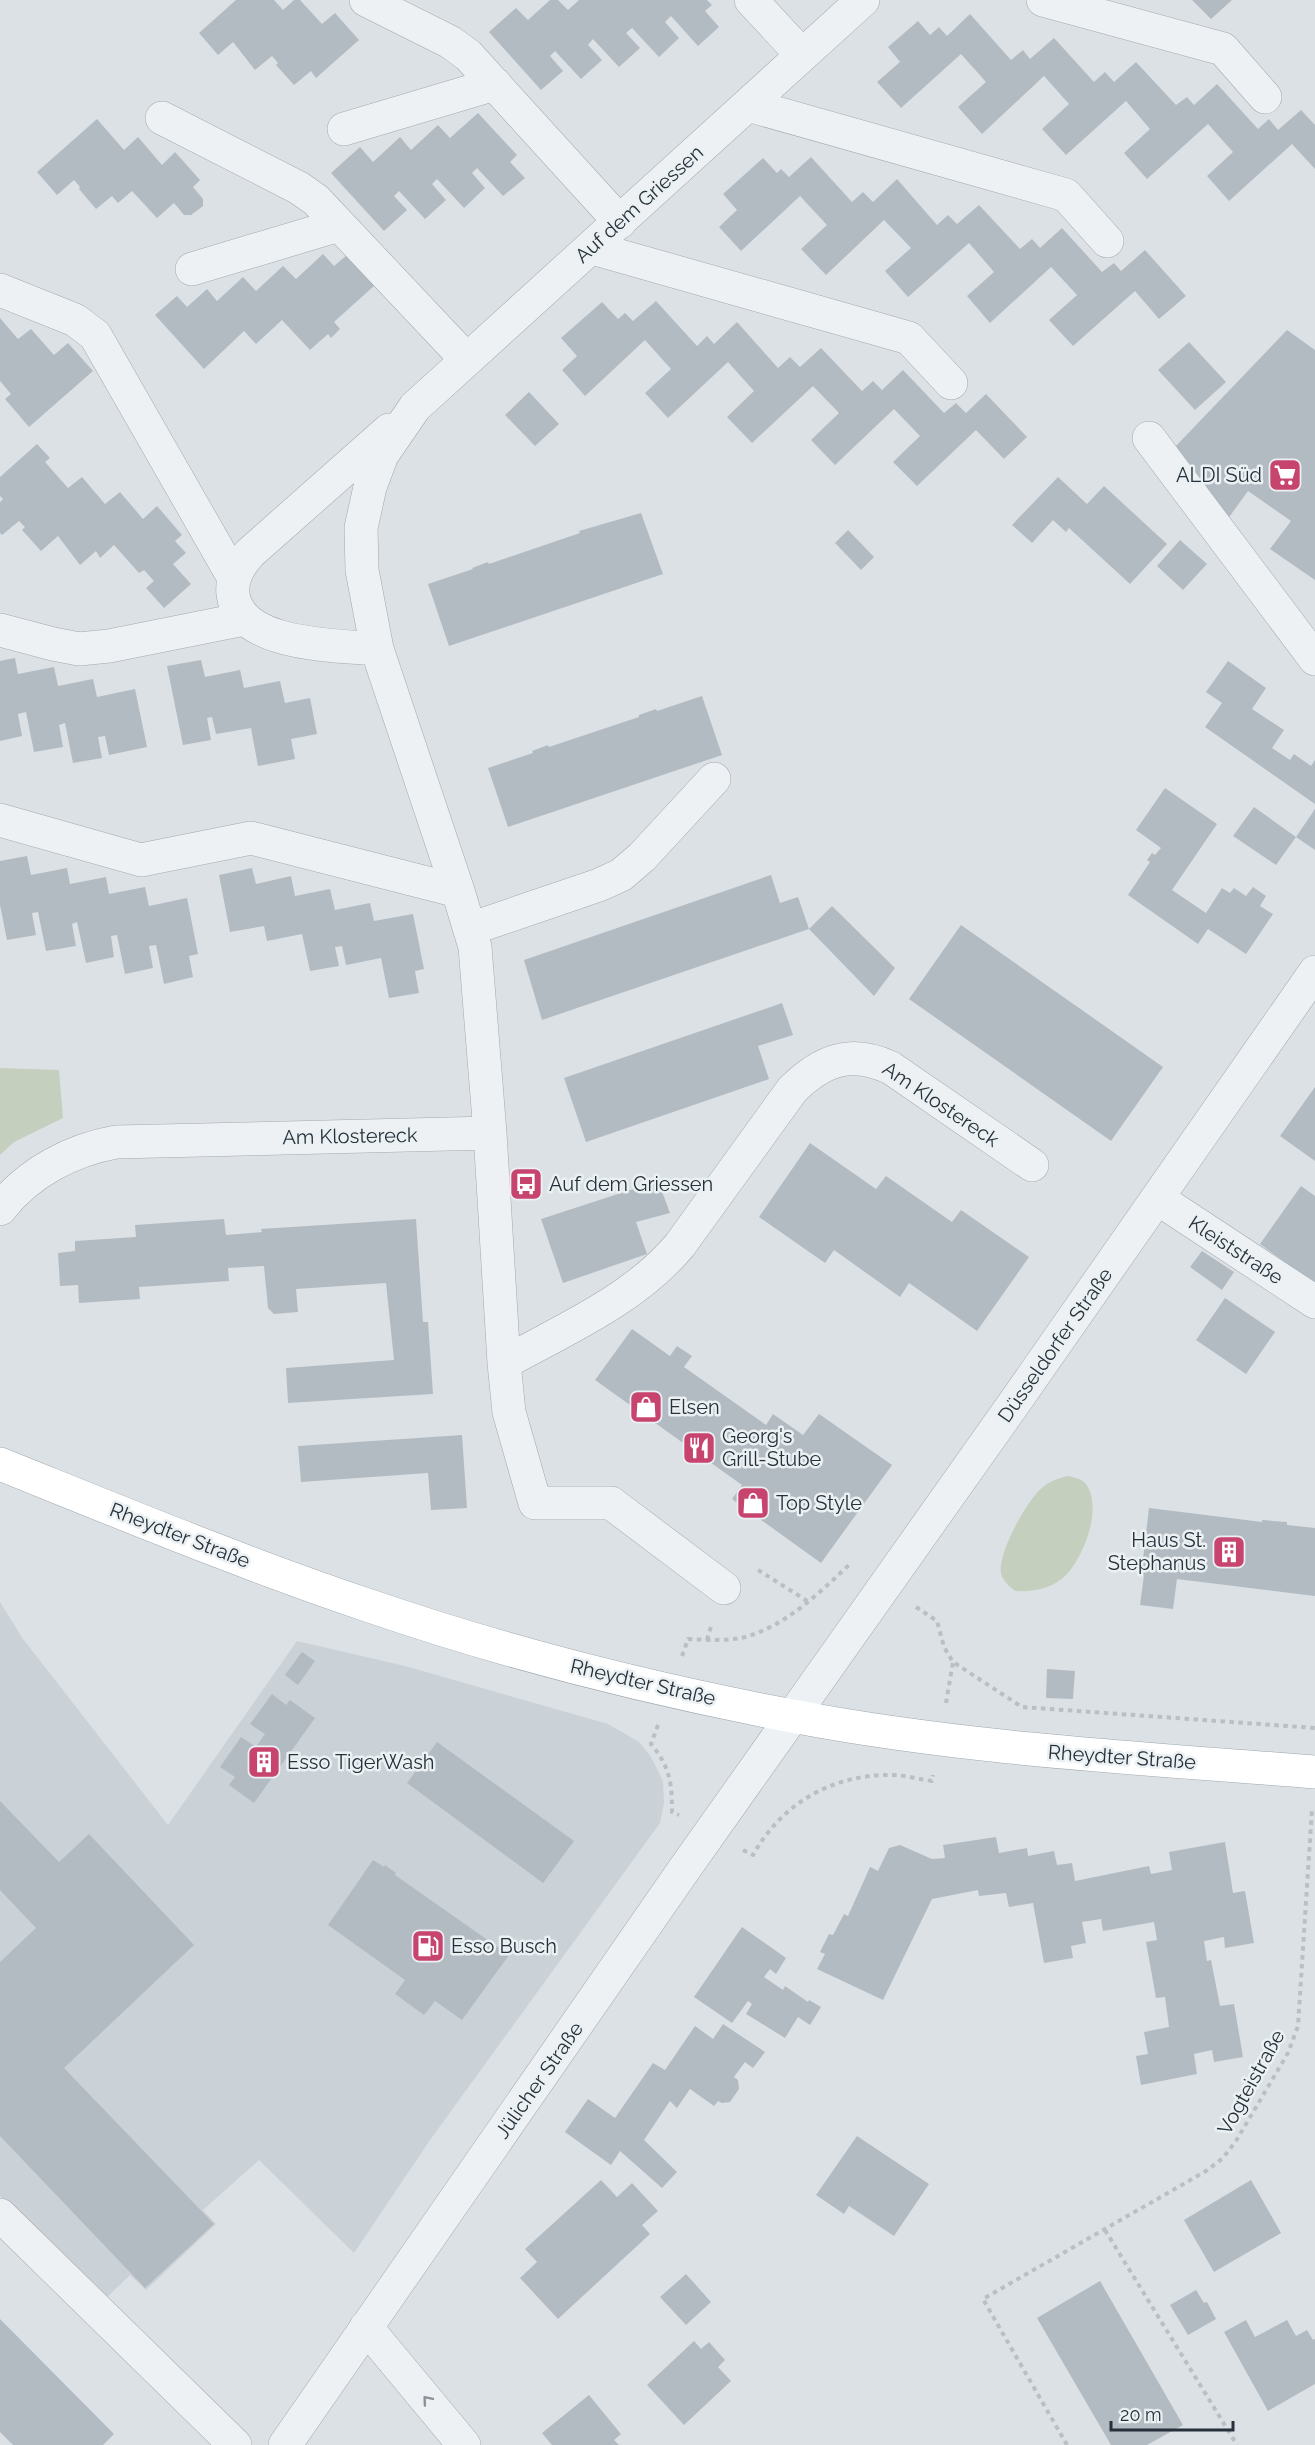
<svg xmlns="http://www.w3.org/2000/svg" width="1315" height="2445" font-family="Raleway,sans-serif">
	<rect width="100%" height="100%" fill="#dce1e5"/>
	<!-- built -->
	<path fill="#cad1d7" d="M 0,1602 L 23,1639 L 168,1825 L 297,1641 L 405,1666 L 608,1724 L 639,1742 L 651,1757 L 663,1781 L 664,1803 L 660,1823 L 430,2140 L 354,2253 L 259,2160 L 203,2210 L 216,2224 L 146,2290 L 130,2275 L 105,2299 L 0,2196 Z"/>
	<!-- green -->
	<path fill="#c5cfbd" d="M 0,1068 L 59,1070 L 63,1118 L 14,1142 L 0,1155 Z
		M 1068,1476 C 1076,1478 1084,1479 1088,1487 C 1101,1512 1084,1555 1067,1574 C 1053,1589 1033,1592 1015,1591 C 1010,1587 1002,1580 1001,1573 C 997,1554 1028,1498 1043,1487 C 1050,1481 1059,1478 1068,1476 Z"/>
	<!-- building -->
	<path fill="#b3bbc2" d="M 236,0 L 274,0 L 283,10 L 294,0 L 300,0 L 322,24 L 335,13 L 359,40 L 316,78 L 311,71 L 294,85 L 276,65 L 278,63 L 272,56 L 255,70 L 233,42 L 218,55 L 199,33 Z
		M 550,0 L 558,0 L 568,10 L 579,0 L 707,0 L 712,5 L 705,11 L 719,27 L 698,46 L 671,16 L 665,22 L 679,38 L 659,57 L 632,28 L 626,33 L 640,48 L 619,67 L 593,39 L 588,45 L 602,60 L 581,79 L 555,51 L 550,56 L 563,71 L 541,90 L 489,32 L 516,8 L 528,20 Z
		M 1192,0 L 1232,0 L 1211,19 Z
		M 970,14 L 1011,60 L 1023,50 L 1030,59 L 1054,38 L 1094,82 L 1105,72 L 1114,82 L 1136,62 L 1176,105 L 1187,97 L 1194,105 L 1217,84 L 1258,129 L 1269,119 L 1278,130 L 1301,110 L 1315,125 L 1315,169 L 1292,144 L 1229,201 L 1207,176 L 1233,152 L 1208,124 L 1147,179 L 1124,153 L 1150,129 L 1126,101 L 1066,155 L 1042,129 L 1069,104 L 1044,76 L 982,134 L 958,107 L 986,82 L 961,54 L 901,108 L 877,82 L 900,62 L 888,47 L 918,21 L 930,35 L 939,27 L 947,36 Z
		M 478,113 L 517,155 L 510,162 L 525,178 L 503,196 L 477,168 L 472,173 L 485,188 L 464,208 L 437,179 L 432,184 L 446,200 L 425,219 L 399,191 L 394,196 L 407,210 L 384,231 L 331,173 L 360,147 L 373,162 L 400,137 L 411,150 L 438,125 L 450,138 Z
		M 97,119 L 124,150 L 138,137 L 162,165 L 175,152 L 200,180 L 193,187 L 203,199 L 203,206 L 191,215 L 184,215 L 174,203 L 157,218 L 132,191 L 118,203 L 112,196 L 96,209 L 79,189 L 80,187 L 74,180 L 57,195 L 37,172 Z
		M 811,157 L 852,202 L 863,192 L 873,202 L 897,179 L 937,225 L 948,215 L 957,224 L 979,205 L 1020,249 L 1032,239 L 1040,248 L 1062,228 L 1102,272 L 1114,263 L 1121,271 L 1145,250 L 1186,296 L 1159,319 L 1135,291 L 1073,346 L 1049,320 L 1077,295 L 1051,267 L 990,323 L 967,296 L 994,272 L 969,243 L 908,297 L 885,271 L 911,248 L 884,220 L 826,275 L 801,249 L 827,225 L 800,196 L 741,251 L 719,227 L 737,210 L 723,194 L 763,158 L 777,173 L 781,169 L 789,177 Z
		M 323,254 L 334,266 L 347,255 L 375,285 L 334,322 L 340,329 L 331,338 L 328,334 L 310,350 L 282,320 L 256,344 L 244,331 L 204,369 L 155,315 L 177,296 L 187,307 L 207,289 L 217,301 L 243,277 L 256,291 L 283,266 L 296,279 Z
		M 656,301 L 697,346 L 707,336 L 714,344 L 737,322 L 778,368 L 790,357 L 800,367 L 821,348 L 862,391 L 873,381 L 882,390 L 903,370 L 944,413 L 956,403 L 966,413 L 986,394 L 1027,437 L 1004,459 L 976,430 L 917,486 L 893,462 L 920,436 L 894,409 L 835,465 L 811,440 L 839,413 L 813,386 L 752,443 L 727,417 L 754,391 L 728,362 L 668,418 L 645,393 L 671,369 L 645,340 L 585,396 L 562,370 L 577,356 L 561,338 L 602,302 L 618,319 L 625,313 L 633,321 Z
		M 0,318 L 18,339 L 31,329 L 54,355 L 68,343 L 93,371 L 29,427 L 5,399 L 11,394 L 0,381 Z
		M 1287,330 L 1315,350 L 1315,580 L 1270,549 L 1291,521 L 1248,491 L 1227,520 L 1175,447 Z
		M 1189,342 L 1226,382 L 1195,410 L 1158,370 Z
		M 529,392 L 559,424 L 535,446 L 505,415 Z
		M 37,444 L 50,458 L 45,462 L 68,488 L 82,477 L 105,504 L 120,492 L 143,519 L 157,506 L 182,535 L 175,541 L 186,553 L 173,564 L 191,584 L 164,608 L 146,588 L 154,581 L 144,570 L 139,573 L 114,545 L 100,558 L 96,551 L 80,565 L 58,536 L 41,551 L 22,530 L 25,527 L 19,521 L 2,535 L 0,533 L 0,502 L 3,499 L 0,496 L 0,477 Z
		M 1058,477 L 1087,504 L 1104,486 L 1167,544 L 1130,584 L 1069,528 L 1066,532 L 1053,520 L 1032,543 L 1012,525 Z
		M 641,513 L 663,574 L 449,646 L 428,584 L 473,569 L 472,568 L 488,562 L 489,564 L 580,533 L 579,531 Z
		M 848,530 L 874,557 L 861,570 L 835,543 Z
		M 1180,540 L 1207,564 L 1183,590 L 1157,566 Z
		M 15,658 L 18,674 L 54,667 L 58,686 L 93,679 L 97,697 L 135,689 L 147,747 L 109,755 L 105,736 L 98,737 L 102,758 L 73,763 L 65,723 L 59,725 L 63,747 L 34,752 L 26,712 L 18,714 L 22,736 L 0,741 L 0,661 Z
		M 201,660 L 205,677 L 240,670 L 244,688 L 280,681 L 285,703 L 310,698 L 317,734 L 291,739 L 295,759 L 258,766 L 251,728 L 216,734 L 212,717 L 207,718 L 211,740 L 183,745 L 167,666 Z
		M 1228,661 L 1266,688 L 1252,709 L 1284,730 L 1272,748 L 1290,760 L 1294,754 L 1311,766 L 1315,760 L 1315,804 L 1205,727 L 1222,703 L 1206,692 Z
		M 702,696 L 722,755 L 508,827 L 488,768 L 533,753 L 532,751 L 548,745 L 549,747 L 639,717 L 639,715 L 656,709 L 657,711 Z
		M 1165,788 L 1217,824 L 1172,890 L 1206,913 L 1222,888 L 1230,893 L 1234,888 L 1246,896 L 1253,887 L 1266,896 L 1260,906 L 1273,914 L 1246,954 L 1208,929 L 1198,944 L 1128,895 L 1150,862 L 1147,860 L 1152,853 L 1155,855 L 1161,848 L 1136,830 Z
		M 1254,807 L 1296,837 L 1315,809 L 1315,850 L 1296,837 L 1276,865 L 1233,836 Z
		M 27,856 L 31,875 L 67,868 L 70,884 L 106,877 L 109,894 L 145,887 L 149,906 L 187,898 L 198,954 L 189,956 L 193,977 L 164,984 L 156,945 L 149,946 L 153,968 L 125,974 L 117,935 L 111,936 L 114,957 L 86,963 L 77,922 L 72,924 L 76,946 L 46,951 L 38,912 L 32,913 L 36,935 L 7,940 L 0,905 L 0,861 Z
		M 252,868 L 256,884 L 291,876 L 295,896 L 330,889 L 335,910 L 370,903 L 374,921 L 413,914 L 424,969 L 415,971 L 419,993 L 389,998 L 381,958 L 346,965 L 342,946 L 335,947 L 339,966 L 310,971 L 302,934 L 267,941 L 264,926 L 230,932 L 219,875 Z
		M 771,875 L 780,903 L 798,897 L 809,929 L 832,906 L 895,968 L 874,996 L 809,929 L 542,1020 L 524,960 Z
		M 961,925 L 1163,1067 L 1111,1141 L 909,999 Z
		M 782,1003 L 793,1035 L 758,1046 L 769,1079 L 586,1142 L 564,1078 Z
		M 1315,1087 L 1315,1161 L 1280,1136 Z
		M 810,1143 L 876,1189 L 886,1176 L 952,1222 L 961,1210 L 1029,1257 L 977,1331 L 909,1283 L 900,1297 L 834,1250 L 825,1263 L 759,1217 Z
		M 658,1181 L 670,1213 L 636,1222 L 647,1254 L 563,1283 L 541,1219 Z
		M 1301,1186 L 1315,1196 L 1315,1284 L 1260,1244 Z
		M 224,1219 L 226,1235 L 262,1232 L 261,1229 L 416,1219 L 423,1322 L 428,1322 L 433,1394 L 288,1403 L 286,1368 L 394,1360 L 386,1283 L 296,1289 L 298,1312 L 274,1314 L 268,1308 L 264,1266 L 228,1268 L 229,1281 L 139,1287 L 140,1299 L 79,1303 L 78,1285 L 60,1286 L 58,1253 L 75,1251 L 75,1241 L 136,1237 L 135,1225 Z
		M 1202,1251 L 1234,1272 L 1222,1290 L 1190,1267 Z
		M 1225,1298 L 1275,1332 L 1246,1374 L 1196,1340 Z
		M 632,1329 L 670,1356 L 677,1346 L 692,1356 L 684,1367 L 766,1425 L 773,1414 L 803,1435 L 819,1414 L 892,1465 L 821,1563 L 732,1499 L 742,1485 L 595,1380 Z
		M 462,1435 L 467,1508 L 431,1510 L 428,1473 L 301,1482 L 298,1446 Z
		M 1149,1508 L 1262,1522 L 1262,1520 L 1287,1522 L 1287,1525 L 1315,1528 L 1315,1596 L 1177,1579 L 1173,1609 L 1140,1605 L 1144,1575 L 1141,1576 Z
		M 302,1652 L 315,1661 L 298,1685 L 285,1675 Z
		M 1047,1669 L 1075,1671 L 1073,1699 L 1046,1698 Z
		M 272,1694 L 286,1705 L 290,1700 L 315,1718 L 254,1803 L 229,1785 L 235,1777 L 220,1767 L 241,1737 L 256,1747 L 265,1734 L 250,1724 Z
		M 437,1742 L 574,1841 L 543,1883 L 407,1783 Z
		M 0,1801 L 59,1862 L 89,1834 L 194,1945 L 64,2068 L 214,2224 L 145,2288 L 0,2136 L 0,1962 L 36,1928 L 0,1890 Z
		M 996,1837 L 999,1853 L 1027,1848 L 1028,1856 L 1054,1851 L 1057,1865 L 1072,1863 L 1075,1881 L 1149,1866 L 1151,1874 L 1172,1870 L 1169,1852 L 1225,1842 L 1233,1893 L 1245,1891 L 1254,1943 L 1225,1948 L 1224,1937 L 1204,1941 L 1207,1961 L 1211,1960 L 1220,2006 L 1234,2004 L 1243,2057 L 1214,2062 L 1212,2050 L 1194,2054 L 1197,2074 L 1141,2085 L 1136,2056 L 1148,2054 L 1144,2032 L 1169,2027 L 1165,1997 L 1156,1998 L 1146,1942 L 1157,1940 L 1154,1922 L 1103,1931 L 1101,1919 L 1082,1922 L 1086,1943 L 1071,1946 L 1073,1958 L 1044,1963 L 1033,1903 L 1009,1907 L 1006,1893 L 979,1896 L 978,1890 L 932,1899 L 883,2000 L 817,1969 L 825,1954 L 820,1952 L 829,1934 L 833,1935 L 844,1914 L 848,1916 L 870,1867 L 878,1871 L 889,1848 L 900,1845 L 932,1859 L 945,1858 L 943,1845 Z
		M 373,1860 L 384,1867 L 385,1865 L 396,1873 L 395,1875 L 509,1955 L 462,2020 L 435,2001 L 424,2015 L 395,1994 L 405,1980 L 328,1925 Z
		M 742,1927 L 786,1958 L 776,1974 L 770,1969 L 764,1977 L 783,1990 L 785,1986 L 808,2002 L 809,2000 L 821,2007 L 810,2025 L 798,2017 L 785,2038 L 746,2014 L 752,2004 L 748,2001 L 732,2023 L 694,1997 Z
		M 723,2024 L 765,2052 L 753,2068 L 745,2062 L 734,2077 L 738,2080 L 739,2089 L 730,2102 L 722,2103 L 718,2101 L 714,2106 L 690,2089 L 677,2108 L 670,2101 L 644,2140 L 677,2172 L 662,2188 L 620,2151 L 611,2165 L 565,2132 L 588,2099 L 615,2118 L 653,2063 L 665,2070 L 695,2026 L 713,2039 Z
		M 857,2136 L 929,2184 L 894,2236 L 849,2206 L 844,2214 L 816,2195 Z
		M 601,2180 L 617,2197 L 632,2183 L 658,2211 L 642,2225 L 650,2234 L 558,2319 L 520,2278 L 537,2262 L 525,2249 Z
		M 1251,2180 L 1281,2233 L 1214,2272 L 1184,2220 Z
		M 686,2274 L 711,2302 L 686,2325 L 660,2297 Z
		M 1100,2281 L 1183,2425 L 1147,2445 L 1111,2445 L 1037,2318 Z
		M 1196,2290 L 1204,2303 L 1207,2302 L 1216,2319 L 1188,2335 L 1170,2305 Z
		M 0,2319 L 114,2434 L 103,2445 L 13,2445 L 0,2432 Z
		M 1246,2320 L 1255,2337 L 1287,2320 L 1296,2336 L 1307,2330 L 1313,2340 L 1315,2339 L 1315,2384 L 1268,2411 L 1224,2332 Z
		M 694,2341 L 701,2349 L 709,2342 L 725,2360 L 718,2367 L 731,2381 L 684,2425 L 647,2385 Z
		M 589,2395 L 621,2434 L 614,2440 L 619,2445 L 552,2445 L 542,2433 Z"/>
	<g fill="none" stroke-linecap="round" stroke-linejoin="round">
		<defs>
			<path id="minor" d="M 366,0 L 450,42 L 468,55 L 620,222
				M 751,0 L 802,55
				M 1043,0 L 1223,49 L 1265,97
				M 748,105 L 1066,195 L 1107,241
				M 162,118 L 299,188 L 316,200 L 466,359
				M 344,129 L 495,84
				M 592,248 L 909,338 L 951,383
				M 192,269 L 339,225
				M 0,290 L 75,320 L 95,335 L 234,578
				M 1149,438 L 1315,659
				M 0,630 L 53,644 L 79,649 L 109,646 L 244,619
				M 377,649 C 338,645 239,647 233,594 C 231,578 239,565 250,553 L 389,430
				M 0,820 L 141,860 L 251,838 L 458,891
				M 470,929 L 599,885 L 621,875 L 642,857 L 714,779
				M 490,1133 L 475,947 L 458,891 L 377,649 L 362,570 L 361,528 L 370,487 L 382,455 L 415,407 L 863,0
				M 1157,1198 L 1315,1302
				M 0,1209 C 28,1173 71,1150 116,1142 L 490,1133 L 504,1363 L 509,1412 L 535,1503 L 611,1503 L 724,1588
				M 504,1363 C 565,1329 634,1300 680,1245 L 792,1090 C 822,1060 851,1049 891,1068 L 1032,1165
				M 0,2215 L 235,2445
				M 366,2327 L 464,2445
				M 285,2445 L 683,1871 L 1017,1399 L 1315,972"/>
			<path id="major" d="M 0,1464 C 122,1513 245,1564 370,1606 C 507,1653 650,1689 792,1716 C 965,1749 1140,1758 1315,1772"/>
		</defs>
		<!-- minor casing -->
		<use href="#minor" stroke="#a2a9af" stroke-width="34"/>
		<!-- major casing -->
		<use href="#major" stroke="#9ca8b0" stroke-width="34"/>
		<!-- path -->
		<path stroke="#babfc4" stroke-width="4" stroke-dasharray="4.5 4.5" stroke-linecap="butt" d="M 758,1570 L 809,1602
			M 916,1607 L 937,1621 L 944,1647 L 953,1662 L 1022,1707 L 1315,1728
			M 707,1640 L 712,1623
			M 682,1656 L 688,1639 C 710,1640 737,1642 757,1633 C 793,1619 821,1591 849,1565 L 852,1567
			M 946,1703 L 953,1662
			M 658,1725 L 651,1744 C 670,1767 672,1783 672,1812 L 679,1815
			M 743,1850 L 753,1855 C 781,1805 829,1776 886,1775 C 901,1774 917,1779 932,1781 L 933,1775
			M 1105,2230 L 1237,2445
			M 1067,2445 L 983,2299 L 1206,2171 L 1223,2158 L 1236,2141 L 1288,2053 L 1298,2026 L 1312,1809"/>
		<!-- minor -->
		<use href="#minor" stroke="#eef1f4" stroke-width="33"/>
		<!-- major -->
		<use href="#major" stroke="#fff" stroke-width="33"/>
	</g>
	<!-- one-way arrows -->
	<defs><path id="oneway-chevron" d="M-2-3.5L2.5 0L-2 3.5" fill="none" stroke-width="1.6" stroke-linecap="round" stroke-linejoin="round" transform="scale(1.5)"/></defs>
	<use stroke="#8a9198" href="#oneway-chevron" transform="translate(427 2400) rotate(-130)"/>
	<!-- icons -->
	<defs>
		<symbol id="supermarket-square" viewBox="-11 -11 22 22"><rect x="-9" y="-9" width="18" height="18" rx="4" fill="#c7446f" stroke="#ebf0f3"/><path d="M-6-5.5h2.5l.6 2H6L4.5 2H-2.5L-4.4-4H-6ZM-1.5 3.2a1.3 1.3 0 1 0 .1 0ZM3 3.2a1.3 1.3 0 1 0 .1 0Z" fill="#fff"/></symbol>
		<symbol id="bus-square" viewBox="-11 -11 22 22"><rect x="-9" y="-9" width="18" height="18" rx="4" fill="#c7446f" stroke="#ebf0f3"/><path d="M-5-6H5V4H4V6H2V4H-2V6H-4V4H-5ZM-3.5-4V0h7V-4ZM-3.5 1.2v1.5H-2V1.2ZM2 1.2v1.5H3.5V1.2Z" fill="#fff"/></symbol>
		<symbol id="shop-square" viewBox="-11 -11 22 22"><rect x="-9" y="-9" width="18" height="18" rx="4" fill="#c7446f" stroke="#ebf0f3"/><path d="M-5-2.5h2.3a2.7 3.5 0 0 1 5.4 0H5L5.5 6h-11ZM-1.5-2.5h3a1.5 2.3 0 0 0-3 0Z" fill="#fff"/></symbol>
		<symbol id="restaurant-square" viewBox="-11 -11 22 22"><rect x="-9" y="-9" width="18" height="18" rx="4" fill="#c7446f" stroke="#ebf0f3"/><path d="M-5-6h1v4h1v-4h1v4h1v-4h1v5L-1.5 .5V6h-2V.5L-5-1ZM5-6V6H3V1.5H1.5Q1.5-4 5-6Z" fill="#fff"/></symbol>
		<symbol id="building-square" viewBox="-11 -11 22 22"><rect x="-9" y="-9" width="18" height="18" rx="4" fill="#c7446f" stroke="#ebf0f3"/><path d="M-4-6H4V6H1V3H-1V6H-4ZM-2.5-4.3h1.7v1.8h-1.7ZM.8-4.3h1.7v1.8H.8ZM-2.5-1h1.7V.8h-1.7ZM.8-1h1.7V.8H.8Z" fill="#fff"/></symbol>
		<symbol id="fuel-square" viewBox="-11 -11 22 22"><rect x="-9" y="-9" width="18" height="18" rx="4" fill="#c7446f" stroke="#ebf0f3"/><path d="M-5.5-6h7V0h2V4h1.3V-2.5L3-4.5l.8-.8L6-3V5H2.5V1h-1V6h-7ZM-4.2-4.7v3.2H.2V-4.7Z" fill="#fff"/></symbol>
	</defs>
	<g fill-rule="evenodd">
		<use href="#supermarket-square" x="1266" y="456" width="38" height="38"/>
		<use href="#bus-square" x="507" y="1165" width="38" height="38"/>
		<use href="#shop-square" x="627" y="1388" width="38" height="38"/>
		<use href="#restaurant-square" x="680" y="1429" width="38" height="38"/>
		<use href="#shop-square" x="734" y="1484" width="38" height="38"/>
		<use href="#building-square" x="1210" y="1533" width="38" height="38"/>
		<use href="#building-square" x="245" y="1743" width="38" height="38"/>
		<use href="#fuel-square" x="409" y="1927" width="38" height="38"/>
	</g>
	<g text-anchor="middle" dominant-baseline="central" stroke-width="5" stroke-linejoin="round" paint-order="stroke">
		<!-- street labels -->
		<g font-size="20" fill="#26313b" stroke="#ebf0f3">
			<text transform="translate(639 204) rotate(-42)">Auf dem Griessen</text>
			<text transform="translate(941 1104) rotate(34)">Am Klostereck</text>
			<text transform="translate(350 1136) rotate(-1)">Am Klostereck</text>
			<text transform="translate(1236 1250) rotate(33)">Kleiststraße</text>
			<text transform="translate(1055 1345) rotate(-55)">Düsseldorfer Straße</text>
			<text transform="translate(180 1535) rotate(21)">Rheydter Straße</text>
			<text transform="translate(643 1682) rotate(13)">Rheydter Straße</text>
			<text transform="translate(1122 1757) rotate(4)">Rheydter Straße</text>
			<text transform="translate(539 2080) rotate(-55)">Jülicher Straße</text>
			<text transform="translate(1251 2082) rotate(-61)">Vogteistraße</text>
		</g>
		<!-- poi labels -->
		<g font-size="20" fill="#26313b" stroke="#ebf0f3" text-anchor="start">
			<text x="1262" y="475" text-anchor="end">ALDI Süd</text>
			<text x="549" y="1184">Auf dem Griessen</text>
			<text x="669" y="1407">Elsen</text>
			<text x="722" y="1436">Georg's<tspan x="722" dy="23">Grill-Stube</tspan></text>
			<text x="776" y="1503">Top Style</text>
			<text x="1206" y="1540" text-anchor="end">Haus St.<tspan x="1206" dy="23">Stephanus</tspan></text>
			<text x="287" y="1762">Esso TigerWash</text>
			<text x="451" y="1946">Esso Busch</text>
		</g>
	</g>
	<!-- scale -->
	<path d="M1111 2421v9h122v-9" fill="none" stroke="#26313b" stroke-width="3"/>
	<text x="1120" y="2421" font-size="18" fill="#26313b" stroke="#ebf0f3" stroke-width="4.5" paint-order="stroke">20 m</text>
</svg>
